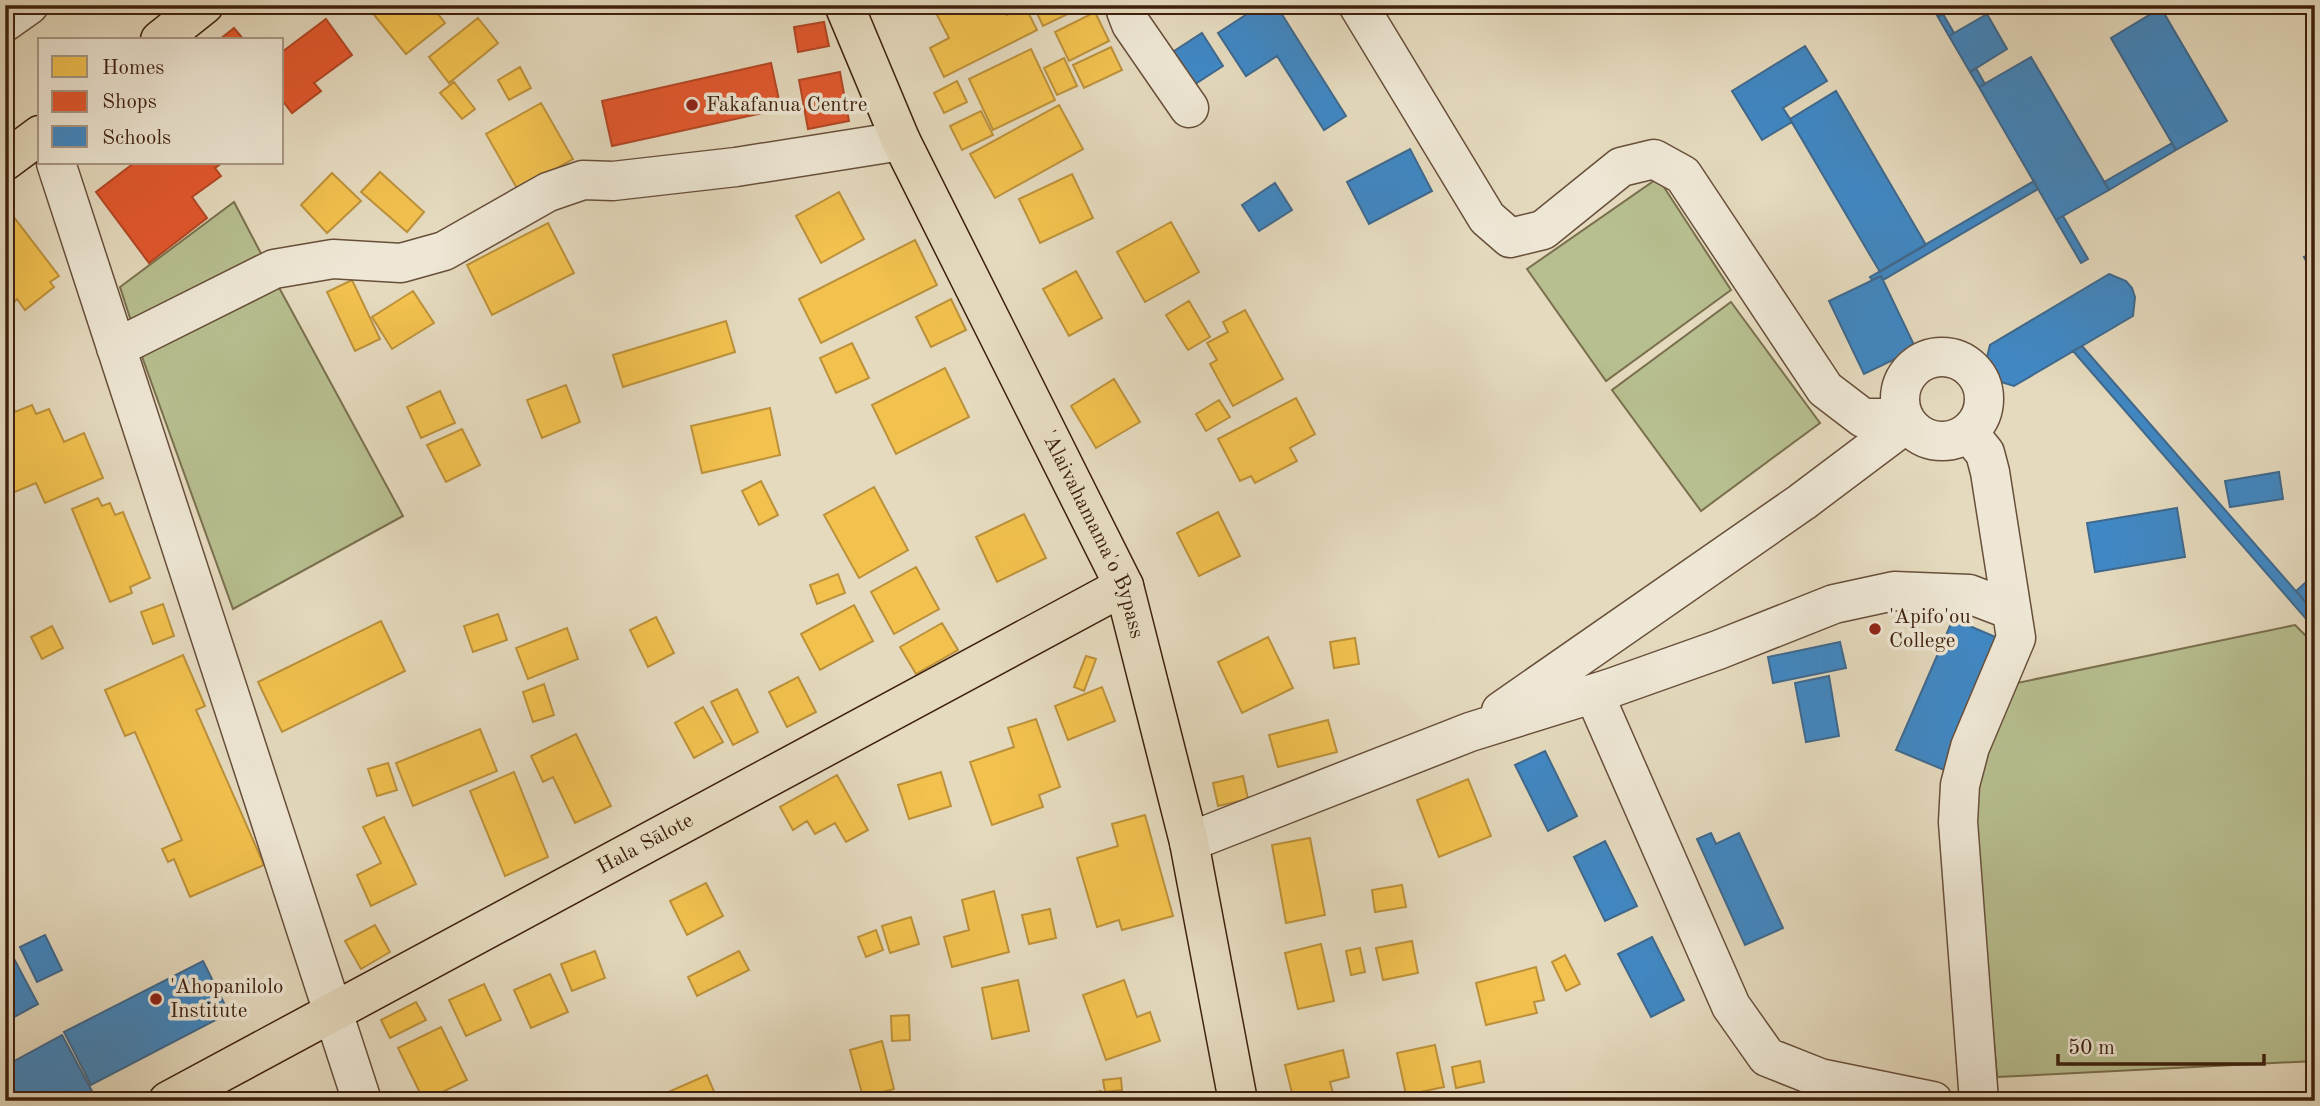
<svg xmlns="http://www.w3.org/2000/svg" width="2320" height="1106" font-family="'Old Standard TT',serif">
	<rect width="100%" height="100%" fill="#e5dabe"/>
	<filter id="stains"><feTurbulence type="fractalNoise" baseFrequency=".00286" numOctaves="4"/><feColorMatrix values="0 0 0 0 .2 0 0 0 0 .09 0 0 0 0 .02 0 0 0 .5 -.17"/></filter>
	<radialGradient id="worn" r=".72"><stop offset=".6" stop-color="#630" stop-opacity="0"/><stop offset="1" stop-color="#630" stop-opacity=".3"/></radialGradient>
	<!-- green -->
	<path fill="#b7be8f" stroke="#7a704e" stroke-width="2" d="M 1658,178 L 1731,290 L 1606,381 L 1527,269 Z
		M 234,202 L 266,263 L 131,321 L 120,287 Z
		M 276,282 L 403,516 L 233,609 L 140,351 Z
		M 1731,302 L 1820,423 L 1701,511 L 1612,390 Z
		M 2295,625 L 2315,645 L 2315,1061 L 1997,1077 L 1975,826 L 1980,770 L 2017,683 Z"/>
	<!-- homes -->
	<path fill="#f2c14e" stroke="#bc913b" stroke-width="2" d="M 366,5 L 431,5 L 445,23 L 406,54 Z
		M 952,5 L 1002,5 L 1007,15 L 1025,6 L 1037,30 L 944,77 L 930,48 L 949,38 L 936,13 Z
		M 1033,5 L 1076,5 L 1078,9 L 1043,26 Z
		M 1095,12 L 1109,41 L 1069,61 L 1055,32 Z
		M 478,18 L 498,43 L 449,83 L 429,57 Z
		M 1111,47 L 1122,70 L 1084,88 L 1073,65 Z
		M 1031,49 L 1055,100 L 993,130 L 969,79 Z
		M 1064,58 L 1077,86 L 1057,95 L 1044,68 Z
		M 520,67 L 531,88 L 509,100 L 498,80 Z
		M 957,81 L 967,102 L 944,113 L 934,93 Z
		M 454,82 L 475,109 L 462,119 L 440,93 Z
		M 541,103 L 573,159 L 518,190 L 486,134 Z
		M 1059,105 L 1083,149 L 995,198 L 970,154 Z
		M 981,111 L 993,135 L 962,150 L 950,126 Z
		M 380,172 L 424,212 L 407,232 L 361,192 Z
		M 332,173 L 361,201 L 327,233 L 301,205 Z
		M 1072,174 L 1093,218 L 1040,243 L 1019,199 Z
		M 839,192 L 864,239 L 821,263 L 796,216 Z
		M 10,212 L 59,276 L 50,282 L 54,287 L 25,310 L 17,299 L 8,308 L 5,304 L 5,216 Z
		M 1171,222 L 1199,272 L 1145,302 L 1117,252 Z
		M 548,223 L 574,273 L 492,315 L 467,265 Z
		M 915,240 L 937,285 L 821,343 L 799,299 Z
		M 1076,271 L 1102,318 L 1069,336 L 1043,289 Z
		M 352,280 L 380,339 L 355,351 L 327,292 Z
		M 413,291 L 434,323 L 392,349 L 372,317 Z
		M 951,299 L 966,330 L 931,347 L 916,317 Z
		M 1189,301 L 1210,337 L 1188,350 L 1166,315 Z
		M 1245,310 L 1283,379 L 1233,406 L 1210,364 L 1217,360 L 1207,343 L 1228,332 L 1223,322 Z
		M 726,321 L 735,352 L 623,387 L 613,355 Z
		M 852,343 L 869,378 L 836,393 L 820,358 Z
		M 945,368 L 969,417 L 896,454 L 872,405 Z
		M 1114,379 L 1140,422 L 1096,448 L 1071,406 Z
		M 566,385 L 580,422 L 542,438 L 527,400 Z
		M 440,391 L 455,423 L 421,438 L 407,407 Z
		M 1296,398 L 1315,434 L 1290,448 L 1297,461 L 1255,483 L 1251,476 L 1240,481 L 1218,439 Z
		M 1219,400 L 1230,417 L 1206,431 L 1196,414 Z
		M 12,404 L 15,412 L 32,405 L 36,414 L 49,409 L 64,442 L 84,433 L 103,478 L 45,503 L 36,483 L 5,496 L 5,407 Z
		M 770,408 L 780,455 L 702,473 L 691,426 Z
		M 462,429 L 480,465 L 446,482 L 427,445 Z
		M 761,481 L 778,515 L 759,525 L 742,491 Z
		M 874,487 L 908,550 L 859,578 L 824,515 Z
		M 98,498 L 102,506 L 110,503 L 115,515 L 123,512 L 150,578 L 130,587 L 132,593 L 110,602 L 72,509 Z
		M 1218,512 L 1240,556 L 1199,576 L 1177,533 Z
		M 1024,514 L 1046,558 L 997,582 L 976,537 Z
		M 916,567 L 939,609 L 894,634 L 871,592 Z
		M 838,574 L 845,593 L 817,604 L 810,585 Z
		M 163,604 L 174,636 L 153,644 L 141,612 Z
		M 854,605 L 873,641 L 820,670 L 801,634 Z
		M 498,614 L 507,640 L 473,652 L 464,626 Z
		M 656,617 L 674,653 L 648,667 L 630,630 Z
		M 381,621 L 405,671 L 282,732 L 258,682 Z
		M 942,623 L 958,650 L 916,674 L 900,647 Z
		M 52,626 L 63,648 L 42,659 L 31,637 Z
		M 567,628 L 578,659 L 528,679 L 516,648 Z
		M 1268,637 L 1293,688 L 1242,713 L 1218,662 Z
		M 1355,638 L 1359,664 L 1334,668 L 1330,642 Z
		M 183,655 L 205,706 L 196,710 L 264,865 L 190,897 L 174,859 L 168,862 L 162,849 L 182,840 L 135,732 L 125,736 L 105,690 Z
		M 1086,656 L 1096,659 L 1084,691 L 1074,687 Z
		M 798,677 L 816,712 L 787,727 L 769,692 Z
		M 544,684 L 554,715 L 533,722 L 523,692 Z
		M 1102,687 L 1115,721 L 1068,740 L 1055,706 Z
		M 737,689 L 758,732 L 733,745 L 711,702 Z
		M 703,707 L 723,742 L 694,758 L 675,723 Z
		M 1036,719 L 1060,787 L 1039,795 L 1043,807 L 992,825 L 970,762 L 1014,747 L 1008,728 Z
		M 1328,720 L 1337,752 L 1278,767 L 1269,735 Z
		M 480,729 L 497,771 L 413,806 L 396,763 Z
		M 576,734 L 611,806 L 575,823 L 553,777 L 543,782 L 531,756 Z
		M 388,763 L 397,790 L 377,796 L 368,769 Z
		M 514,772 L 548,857 L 505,876 L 470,791 Z
		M 941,772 L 951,806 L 909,819 L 898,785 Z
		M 837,775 L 868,830 L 846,842 L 835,823 L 815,834 L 807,821 L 793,830 L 780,807 Z
		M 1243,776 L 1248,799 L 1218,806 L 1213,783 Z
		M 1468,779 L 1491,836 L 1439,857 L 1417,800 Z
		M 1145,815 L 1173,916 L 1122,930 L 1119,920 L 1097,927 L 1077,858 L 1118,846 L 1112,824 Z
		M 384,817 L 416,884 L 371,906 L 357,875 L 381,863 L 363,827 Z
		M 1310,838 L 1325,915 L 1286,923 L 1272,845 Z
		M 706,883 L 723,916 L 687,935 L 670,901 Z
		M 1402,885 L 1406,907 L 1375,912 L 1372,890 Z
		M 994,891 L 1009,952 L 952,967 L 944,937 L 969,930 L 962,900 Z
		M 1050,909 L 1056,938 L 1029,944 L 1022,915 Z
		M 911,917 L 919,944 L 890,953 L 882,926 Z
		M 375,925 L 390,952 L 361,969 L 345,941 Z
		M 876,930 L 883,950 L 866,957 L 858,937 Z
		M 1412,941 L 1418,973 L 1383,980 L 1376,948 Z
		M 1321,944 L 1334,1001 L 1298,1009 L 1285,953 Z
		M 1360,948 L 1365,972 L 1351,975 L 1346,951 Z
		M 595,951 L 605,978 L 572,991 L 561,964 Z
		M 739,951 L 749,970 L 697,996 L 688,977 Z
		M 1565,955 L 1580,984 L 1566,991 L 1552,962 Z
		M 1536,967 L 1544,1000 L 1534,1002 L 1537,1013 L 1486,1025 L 1476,983 Z
		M 550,974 L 568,1012 L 531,1028 L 514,990 Z
		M 1018,980 L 1029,1031 L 992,1039 L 982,988 Z
		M 1124,980 L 1137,1017 L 1150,1012 L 1160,1041 L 1106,1060 L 1083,995 Z
		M 484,984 L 501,1020 L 466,1036 L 449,1000 Z
		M 416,1002 L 426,1020 L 390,1038 L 381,1020 Z
		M 909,1015 L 910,1040 L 892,1041 L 891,1016 Z
		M 441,1027 L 467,1080 L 424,1101 L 398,1048 Z
		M 882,1041 L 894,1089 L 863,1097 L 850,1050 Z
		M 1435,1045 L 1444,1087 L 1406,1095 L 1397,1053 Z
		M 1343,1050 L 1349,1077 L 1330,1082 L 1335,1101 L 1294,1101 L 1285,1065 Z
		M 1480,1061 L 1484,1082 L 1456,1088 L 1452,1067 Z
		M 707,1075 L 718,1101 L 661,1101 L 659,1096 Z
		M 1121,1078 L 1122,1090 L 1105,1092 L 1103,1080 Z
		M 1101,1091 L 1103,1101 L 1087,1101 L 1086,1093 Z"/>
	<!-- shops -->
	<path fill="#e4572e" stroke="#b24724" stroke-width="2" d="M 326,19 L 352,55 L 314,83 L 321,91 L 292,113 L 282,100 L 282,52 Z
		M 824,22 L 829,46 L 798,52 L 794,27 Z
		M 234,28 L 244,40 L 219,40 Z
		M 771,63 L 781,109 L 612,146 L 602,101 Z
		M 840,72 L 849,121 L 808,129 L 799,80 Z
		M 134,163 L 222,163 L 215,168 L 221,176 L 192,197 L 207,218 L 149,263 L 96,192 Z"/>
	<!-- schools -->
	<path fill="#3f88c5" stroke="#3f698e" stroke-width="2" d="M 1261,5 L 1276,5 L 1346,116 L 1324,130 L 1277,56 L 1246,76 L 1218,33 Z
		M 1931,5 L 1958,5 L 1938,17 Z
		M 2161,8 L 2227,121 L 2176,150 L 2111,38 Z
		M 1943,14 L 1954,33 L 1949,36 L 1938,17 Z
		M 1987,14 L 2007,49 L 1970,72 L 1949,36 Z
		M 1202,33 L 1223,66 L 1192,86 L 1171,53 Z
		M 1805,46 L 1827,81 L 1783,108 L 1792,122 L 1762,140 L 1732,91 Z
		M 2031,57 L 2109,190 L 2056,220 L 1979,87 Z
		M 1976,68 L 1985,84 L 1979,87 L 1970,72 Z
		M 1836,91 L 1926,245 L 1880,272 L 1790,119 Z
		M 2172,143 L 2176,150 L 2109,190 L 2104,182 Z
		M 1410,149 L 1432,191 L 1369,224 L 1347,182 Z
		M 2034,181 L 2038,189 L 1883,280 L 1881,276 L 1872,280 L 1870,277 Z
		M 1275,183 L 1292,210 L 1259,231 L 1242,205 Z
		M 2063,216 L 2088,259 L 2081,263 L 2056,220 Z
		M 2315,252 L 2315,277 L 2304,257 Z
		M 2109,274 L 2126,281 L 2132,288 L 2135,297 L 2133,316 L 2014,386 L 1998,381 L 1992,375 L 1986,361 L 1990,345 Z
		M 1881,276 L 1916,349 L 1864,374 L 1829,301 Z
		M 2082,346 L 2315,613 L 2315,629 L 2073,351 Z
		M 2279,472 L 2283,499 L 2230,507 L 2225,481 Z
		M 2177,508 L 2185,557 L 2095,572 L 2087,523 Z
		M 2315,574 L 2315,613 L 2296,591 Z
		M 1953,619 L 2005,641 L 1949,772 L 1896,750 Z
		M 1840,642 L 1846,668 L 1773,683 L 1768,657 Z
		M 1829,676 L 1839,736 L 1806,742 L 1795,683 Z
		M 1545,751 L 1577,816 L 1548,831 L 1515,765 Z
		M 1711,833 L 1716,844 L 1739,833 L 1783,928 L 1745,945 L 1697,839 Z
		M 1605,841 L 1637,906 L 1605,921 L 1574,857 Z
		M 45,935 L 62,970 L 37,982 L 20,947 Z
		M 1652,937 L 1684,1000 L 1651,1017 L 1618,954 Z
		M 12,955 L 38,1004 L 5,1022 L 5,958 Z
		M 203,961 L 229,1013 L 91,1085 L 64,1032 Z
		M 62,1035 L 94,1095 L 84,1101 L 5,1101 L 5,1066 Z"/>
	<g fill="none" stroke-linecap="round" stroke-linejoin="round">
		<defs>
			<path id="minor" d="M 1127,5 L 1126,11 L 1131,24 L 1189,108
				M 1358,5 L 1487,218 L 1510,238 L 1543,230 L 1621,167 L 1654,159 L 1683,175 L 1825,389 L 1863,418 L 1904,418
				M 5,22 L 29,5
				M 56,163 L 362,1101
				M 116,348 L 274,269 L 333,259 L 401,263 L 444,251 L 548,192 L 583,180 L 613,181 L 736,167 L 901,141
				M1900 399a42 42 0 1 1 84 0a42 42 0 1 1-84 0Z
				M 1968,432 L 1985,453 L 1990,472 L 2016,638 L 1970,747 L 1960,785 L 1958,822 L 1979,1101
				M 1594,694 L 1731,1006 L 1767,1057 L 1820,1078 L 1933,1101
				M 1501,711 L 1802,502 L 1907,423
				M 1189,842 L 1470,732 L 1611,688 L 1718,650 L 1834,604 L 1894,591 L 1969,594 L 2011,610"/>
			<g id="major">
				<path id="s1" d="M 844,5 L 901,141 L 1124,586 L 1189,842 L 1238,1101"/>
				<path d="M 160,40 L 204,5"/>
				<path d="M 5,161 L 40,135"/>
				<path id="s2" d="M 168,1101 L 1124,586"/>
			</g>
		</defs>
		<!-- minor casing -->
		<use href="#minor" stroke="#684f3a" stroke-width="41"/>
		<!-- major casing -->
		<use href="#major" stroke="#3e210e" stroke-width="41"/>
		<!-- minor -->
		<use href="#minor" stroke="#eee7d5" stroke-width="38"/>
		<!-- major -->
		<use href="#major" stroke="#e5dabe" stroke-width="38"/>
	</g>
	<!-- markers -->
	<g fill="#8f2418" stroke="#eee7d5" stroke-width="2.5">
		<circle cx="692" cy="105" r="7"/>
		<circle cx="1875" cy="629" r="7"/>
		<circle cx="156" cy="999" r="7"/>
	</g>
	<g text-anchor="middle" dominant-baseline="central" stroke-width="7" stroke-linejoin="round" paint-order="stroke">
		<!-- poi labels -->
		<g font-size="21" fill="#3e210e" stroke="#eee7d5" text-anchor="start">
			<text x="706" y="105">Fakafanua Centre</text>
			<text x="1889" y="617">'Apifo'ou<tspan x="1889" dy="24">College</tspan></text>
			<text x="170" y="987">'Ahopanilolo<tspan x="170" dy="24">Institute</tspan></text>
		</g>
		<!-- street labels -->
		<g font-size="21" fill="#3e210e" stroke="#eee7d5">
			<text stroke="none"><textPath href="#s1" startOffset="586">'Alaivahamama'o Bypass</textPath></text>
			<text stroke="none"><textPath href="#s2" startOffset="542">Hala Sālote</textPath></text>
		</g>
	</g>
	<!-- margin -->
	<rect width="2320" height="1106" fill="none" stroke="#e5dabe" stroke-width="28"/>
	<rect x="7" y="7" width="2306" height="1092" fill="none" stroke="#3e210e" stroke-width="3.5"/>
	<rect x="14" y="14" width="2292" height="1078" fill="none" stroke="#3e210e" stroke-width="2"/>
	<!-- legend -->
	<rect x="38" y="38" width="245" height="126" fill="#eee7d5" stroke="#a89885" stroke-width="2"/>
	<rect x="52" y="56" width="35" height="21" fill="#f2c14e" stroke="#a89885" stroke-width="2"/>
	<text x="102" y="74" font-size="21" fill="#3e210e">Homes</text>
	<rect x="52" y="91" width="35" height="21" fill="#e4572e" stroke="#a89885" stroke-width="2"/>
	<text x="102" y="108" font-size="21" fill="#3e210e">Shops</text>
	<rect x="52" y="126" width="35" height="21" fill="#3f88c5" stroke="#a89885" stroke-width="2"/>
	<text x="102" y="144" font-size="21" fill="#3e210e">Schools</text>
	<!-- scale -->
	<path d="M2058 1054v10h206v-10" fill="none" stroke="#3e210e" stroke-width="3.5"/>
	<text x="2068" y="1054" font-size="21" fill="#3e210e" stroke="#eee7d5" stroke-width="5" paint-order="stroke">50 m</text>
	<rect width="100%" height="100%" filter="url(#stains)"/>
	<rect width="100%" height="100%" fill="url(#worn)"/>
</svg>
